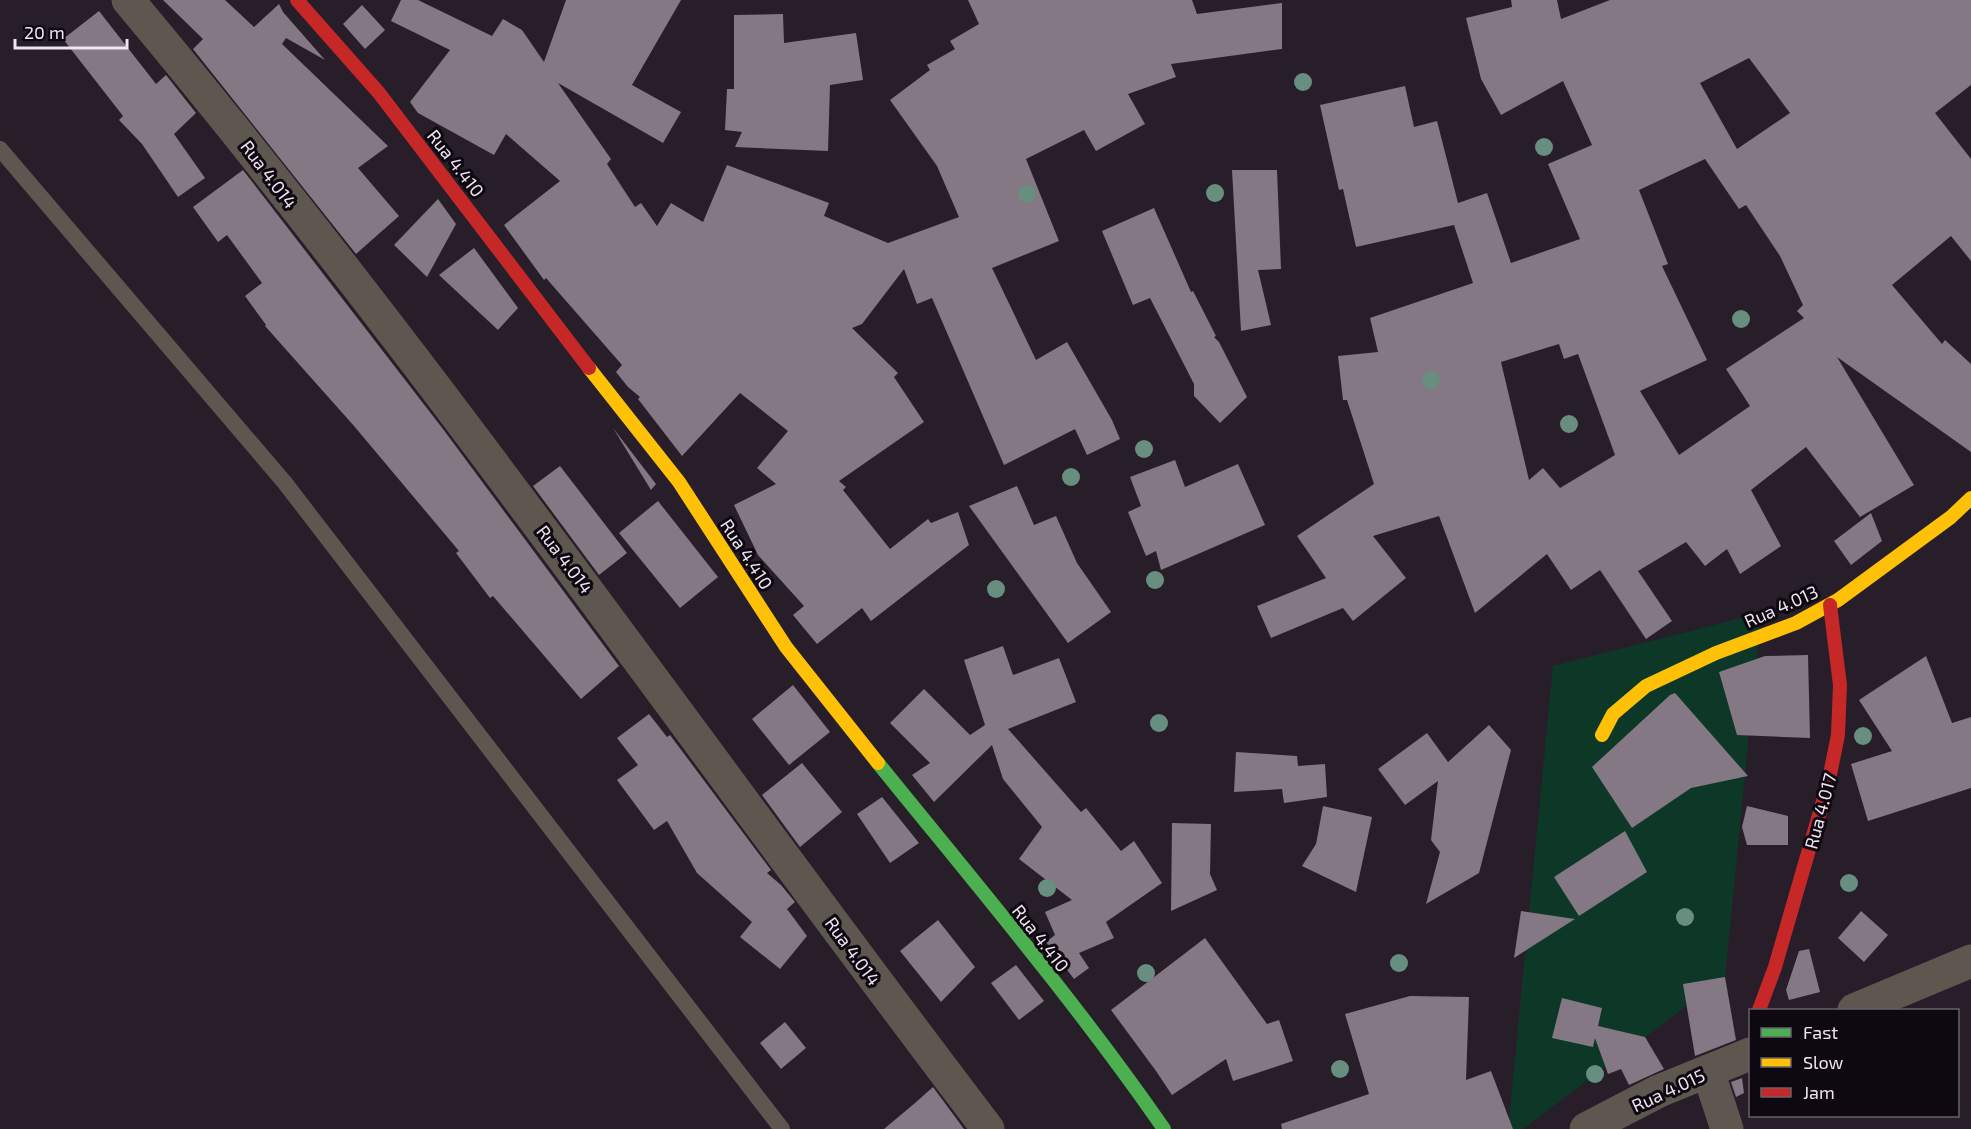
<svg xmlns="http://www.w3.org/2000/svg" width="1971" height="1129" font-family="'Exo 2',sans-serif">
	<rect width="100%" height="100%" fill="#271e2a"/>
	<!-- green -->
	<path fill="#0d3727" d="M 1761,613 L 1725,977 L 1523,1129 L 1508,1129 L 1553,666 Z"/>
	<!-- building -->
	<path fill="#837884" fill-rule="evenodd" d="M 163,0 L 225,0 L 254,27 L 279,4 L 283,12 L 325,60 L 286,38 L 282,44 L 388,146 L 358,168 L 399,216 L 356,254 L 193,49 L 203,39 Z
		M 401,0 L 418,0 L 492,36 L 503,19 L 522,30 L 544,62 L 566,0 L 681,0 L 632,85 L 681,112 L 663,143 L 558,83 L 611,159 L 607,164 L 635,207 L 641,203 L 657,226 L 671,203 L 703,222 L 727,165 L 829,203 L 824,216 L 888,243 L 959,217 L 937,166 L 890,100 L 930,70 L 927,65 L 955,49 L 950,41 L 979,24 L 968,0 L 1192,0 L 1197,14 L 1282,3 L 1282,49 L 1171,64 L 1176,77 L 1128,94 L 1145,124 L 1096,151 L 1084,130 L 1026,159 L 1059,241 L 992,268 L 1036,360 L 1067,342 L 1112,420 L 1120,439 L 1087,455 L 1075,429 L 1004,465 L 932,298 L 917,304 L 904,269 L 862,324 L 852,328 L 898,373 L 894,377 L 924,422 L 839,481 L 846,487 L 843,490 L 890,549 L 928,519 L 931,523 L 958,512 L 969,545 L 871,621 L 862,608 L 817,644 L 793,615 L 804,606 L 758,555 L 734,505 L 776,484 L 757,468 L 788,431 L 740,393 L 682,456 L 638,399 L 640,397 L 628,387 L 616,372 L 622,365 L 546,278 L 544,280 L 504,225 L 560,181 L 506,134 L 494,155 L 418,113 L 410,102 L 450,50 L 391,21 Z
		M 1511,0 L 1557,0 L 1561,19 L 1610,0 L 1971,0 L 1971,85 L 1935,113 L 1971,159 L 1971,261 L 1951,236 L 1892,285 L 1942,344 L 1945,340 L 1971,364 L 1971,452 L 1837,357 L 1914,485 L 1860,517 L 1806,447 L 1751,490 L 1781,546 L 1740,574 L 1727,549 L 1705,566 L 1686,542 L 1638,571 L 1672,621 L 1646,639 L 1600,570 L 1571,590 L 1547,554 L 1475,613 L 1439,516 L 1373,536 L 1406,578 L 1353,621 L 1343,608 L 1271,638 L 1257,606 L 1326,578 L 1297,536 L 1374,484 L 1347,400 L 1343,400 L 1338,356 L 1378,352 L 1370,318 L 1473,283 L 1454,225 L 1356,247 L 1343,189 L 1339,190 L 1320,105 L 1405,86 L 1414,127 L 1437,121 L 1458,203 L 1487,193 L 1511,263 L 1580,239 L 1548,164 L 1592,145 L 1563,81 L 1501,115 L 1481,79 L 1466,18 L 1512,7 ZM 1749,58 L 1790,113 L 1737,149 L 1700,83 ZM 1705,159 L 1739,209 L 1746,205 L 1780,256 L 1803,305 L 1797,311 L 1804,318 L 1726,369 L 1750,406 L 1679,455 L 1640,391 L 1707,360 L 1662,266 L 1668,264 L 1639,190 ZM 1559,344 L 1564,359 L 1578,354 L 1615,455 L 1560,488 L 1543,468 L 1529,480 L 1501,362 Z
		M 362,5 L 385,30 L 365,49 L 343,24 Z
		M 99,11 L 156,84 L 166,75 L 196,113 L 174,134 L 205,178 L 178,197 L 142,144 L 119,120 L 123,116 L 63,39 Z
		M 783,14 L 784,43 L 856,33 L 863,80 L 830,85 L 828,151 L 735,147 L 742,132 L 725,130 L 727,89 L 734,89 L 734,15 Z
		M 243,170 L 443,429 L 619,666 L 581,699 L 493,596 L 490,598 L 456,553 L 459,551 L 354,426 L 265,326 L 266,325 L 245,296 L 262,283 L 227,235 L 218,242 L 193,207 Z
		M 1232,170 L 1277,170 L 1281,269 L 1258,270 L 1271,325 L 1241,331 Z
		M 438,199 L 456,224 L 427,277 L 394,245 Z
		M 1154,208 L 1191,292 L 1193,291 L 1216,336 L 1214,337 L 1219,342 L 1247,397 L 1220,423 L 1194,396 L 1194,384 L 1150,298 L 1133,305 L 1102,231 Z
		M 474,248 L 518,308 L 498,330 L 439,275 Z
		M 613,428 L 656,484 L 651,490 Z
		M 1175,460 L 1185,487 L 1238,464 L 1265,525 L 1161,570 L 1156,551 L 1146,556 L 1128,512 L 1141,506 L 1130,477 Z
		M 560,466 L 627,553 L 599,575 L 533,486 Z
		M 1017,486 L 1034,525 L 1056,516 L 1077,563 L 1111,612 L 1068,643 L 969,506 Z
		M 658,501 L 718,577 L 680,608 L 619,533 Z
		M 1871,513 L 1882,541 L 1851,565 L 1834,541 Z
		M 1003,646 L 1013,675 L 1059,658 L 1076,702 L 1008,729 L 1081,812 L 1086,808 L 1121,851 L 1134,841 L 1162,883 L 1106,922 L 1114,938 L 1079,953 L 1089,968 L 1074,979 L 1046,942 L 1055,935 L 1045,912 L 1072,900 L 1019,859 L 1042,827 L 1003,779 L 992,745 L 934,802 L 912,775 L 930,763 L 890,723 L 924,689 L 970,735 L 985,725 L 964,660 Z
		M 1808,655 L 1810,738 L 1737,735 L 1719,672 L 1765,656 Z
		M 1926,656 L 1952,723 L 1971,717 L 1971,788 L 1868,821 L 1851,764 L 1892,751 L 1859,700 Z
		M 793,685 L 830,732 L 789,765 L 752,719 Z
		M 1675,693 L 1748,776 L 1691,788 L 1632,828 L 1592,767 L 1670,695 Z
		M 649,714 L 667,737 L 670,735 L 771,870 L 767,873 L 781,885 L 795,902 L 787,909 L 807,936 L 780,969 L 740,937 L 752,922 L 697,873 L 667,821 L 654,830 L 617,780 L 638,765 L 617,738 Z
		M 1489,725 L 1511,750 L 1479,873 L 1426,904 L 1440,852 L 1431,840 L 1438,781 L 1405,805 L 1378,769 L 1427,733 L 1448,762 Z
		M 1236,752 L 1297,756 L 1298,766 L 1325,764 L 1327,797 L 1284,803 L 1282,789 L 1234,792 Z
		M 802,763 L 842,812 L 800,847 L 762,795 Z
		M 882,797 L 919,843 L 890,863 L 857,814 Z
		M 1323,806 L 1372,817 L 1356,892 L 1302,866 L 1316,844 Z
		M 1747,806 L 1788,816 L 1788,845 L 1747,845 L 1742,827 Z
		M 1172,823 L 1211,824 L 1210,874 L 1217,890 L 1171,911 Z
		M 1625,831 L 1647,872 L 1579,916 L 1554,877 Z
		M 1521,911 L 1575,919 L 1514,958 Z
		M 1861,911 L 1888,935 L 1864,962 L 1838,938 Z
		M 938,920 L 975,967 L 941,1002 L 900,951 Z
		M 1205,938 L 1267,1024 L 1279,1020 L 1293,1061 L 1233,1081 L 1226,1059 L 1172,1095 L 1156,1071 L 1111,1010 Z
		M 1809,949 L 1820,992 L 1789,1000 L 1786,990 L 1799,951 Z
		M 1016,965 L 1044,1001 L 1019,1020 L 991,983 Z
		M 1725,977 L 1736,1040 L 1695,1056 L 1683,984 Z
		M 1410,996 L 1469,997 L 1466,1080 L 1491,1071 L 1513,1129 L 1282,1129 L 1281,1124 L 1369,1094 L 1345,1014 Z
		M 1562,998 L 1602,1008 L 1598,1026 L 1645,1037 L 1664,1069 L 1629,1085 L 1621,1069 L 1608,1074 L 1595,1038 L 1593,1047 L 1552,1038 Z
		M 785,1022 L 806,1048 L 781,1069 L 760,1043 Z
		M 1742,1078 L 1744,1093 L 1736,1097 L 1731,1082 Z
		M 933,1087 L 964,1129 L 884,1129 L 915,1103 Z"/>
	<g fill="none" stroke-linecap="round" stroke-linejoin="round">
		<!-- lane -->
		<path stroke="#5e5750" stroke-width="16" d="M 0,149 L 285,483 L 782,1129"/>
		<!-- street -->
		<path stroke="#5e5750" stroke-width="33" d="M 128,0 C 432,363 701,753 988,1129
			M 1854,1010 L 1971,961
			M 1708,1071 L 1727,1129
			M 1586,1129 L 1659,1091 L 1750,1054"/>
		<!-- fast -->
		<path stroke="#4caf50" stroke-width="14" d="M 878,763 C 975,883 1076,1002 1164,1129"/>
		<!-- slow -->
		<path stroke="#ffc107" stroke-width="14" d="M 589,368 L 679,482 L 786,647 L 878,763
			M 1602,735 L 1613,714 L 1646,686 L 1716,653 L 1796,623 L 1838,600 L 1951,517 L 1971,498"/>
		<!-- jam -->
		<path stroke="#c62828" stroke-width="14" d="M 297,0 L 379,93 L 589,368
			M 1759,1010 L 1775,967 L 1828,784 L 1838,735 L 1840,685 L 1830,605"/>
	</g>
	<!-- trees -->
	<g fill="#678e7e">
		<circle cx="1303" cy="82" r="9"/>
		<circle cx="1544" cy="147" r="9"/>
		<circle cx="1215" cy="193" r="9"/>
		<circle cx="1027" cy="194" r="9"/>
		<circle cx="1741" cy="319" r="9"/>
		<circle cx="1431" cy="380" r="9"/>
		<circle cx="1569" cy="424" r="9"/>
		<circle cx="1144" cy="449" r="9"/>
		<circle cx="1071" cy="477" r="9"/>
		<circle cx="1155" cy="580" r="9"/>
		<circle cx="996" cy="589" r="9"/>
		<circle cx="1159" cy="723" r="9"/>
		<circle cx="1863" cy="736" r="9"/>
		<circle cx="1849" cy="883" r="9"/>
		<circle cx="1047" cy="888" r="9"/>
		<circle cx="1685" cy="917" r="9"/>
		<circle cx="1399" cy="963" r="9"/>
		<circle cx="1146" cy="973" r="9"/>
		<circle cx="1340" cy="1069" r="9"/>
		<circle cx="1595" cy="1074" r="9"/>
	</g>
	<g text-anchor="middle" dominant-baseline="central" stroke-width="6" stroke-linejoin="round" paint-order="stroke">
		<!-- street labels -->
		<g font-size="18" fill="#efe4f2" stroke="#0e0810">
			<text transform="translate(456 163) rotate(52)">Rua 4.410</text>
			<text transform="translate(269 174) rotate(53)">Rua 4.014</text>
			<text transform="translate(747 554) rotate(57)">Rua 4.410</text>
			<text transform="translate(565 559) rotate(53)">Rua 4.014</text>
			<text transform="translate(1781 606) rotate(-24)">Rua 4.013</text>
			<text transform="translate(1820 811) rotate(-75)">Rua 4.017</text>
			<text transform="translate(1041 938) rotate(52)">Rua 4.410</text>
			<text transform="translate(853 951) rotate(54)">Rua 4.014</text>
			<text transform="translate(1668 1090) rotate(-25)">Rua 4.015</text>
		</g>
	</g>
	<!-- legend -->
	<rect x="1749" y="1009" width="210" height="108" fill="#0e0810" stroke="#68606a" stroke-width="1.5"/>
	<rect x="1761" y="1028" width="30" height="9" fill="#4caf50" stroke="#68606a" stroke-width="1.5"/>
	<text x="1803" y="1039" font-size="18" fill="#efe4f2">Fast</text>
	<rect x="1761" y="1058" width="30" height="9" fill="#ffc107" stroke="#68606a" stroke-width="1.5"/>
	<text x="1803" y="1069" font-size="18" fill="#efe4f2">Slow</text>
	<rect x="1761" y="1088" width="30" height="9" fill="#c62828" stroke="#68606a" stroke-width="1.5"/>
	<text x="1803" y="1099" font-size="18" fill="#efe4f2">Jam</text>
	<!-- scale -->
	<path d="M15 39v9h112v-9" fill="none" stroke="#efe4f2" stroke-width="3"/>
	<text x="24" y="39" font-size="18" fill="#efe4f2" stroke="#0e0810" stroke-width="4.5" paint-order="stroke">20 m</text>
</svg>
